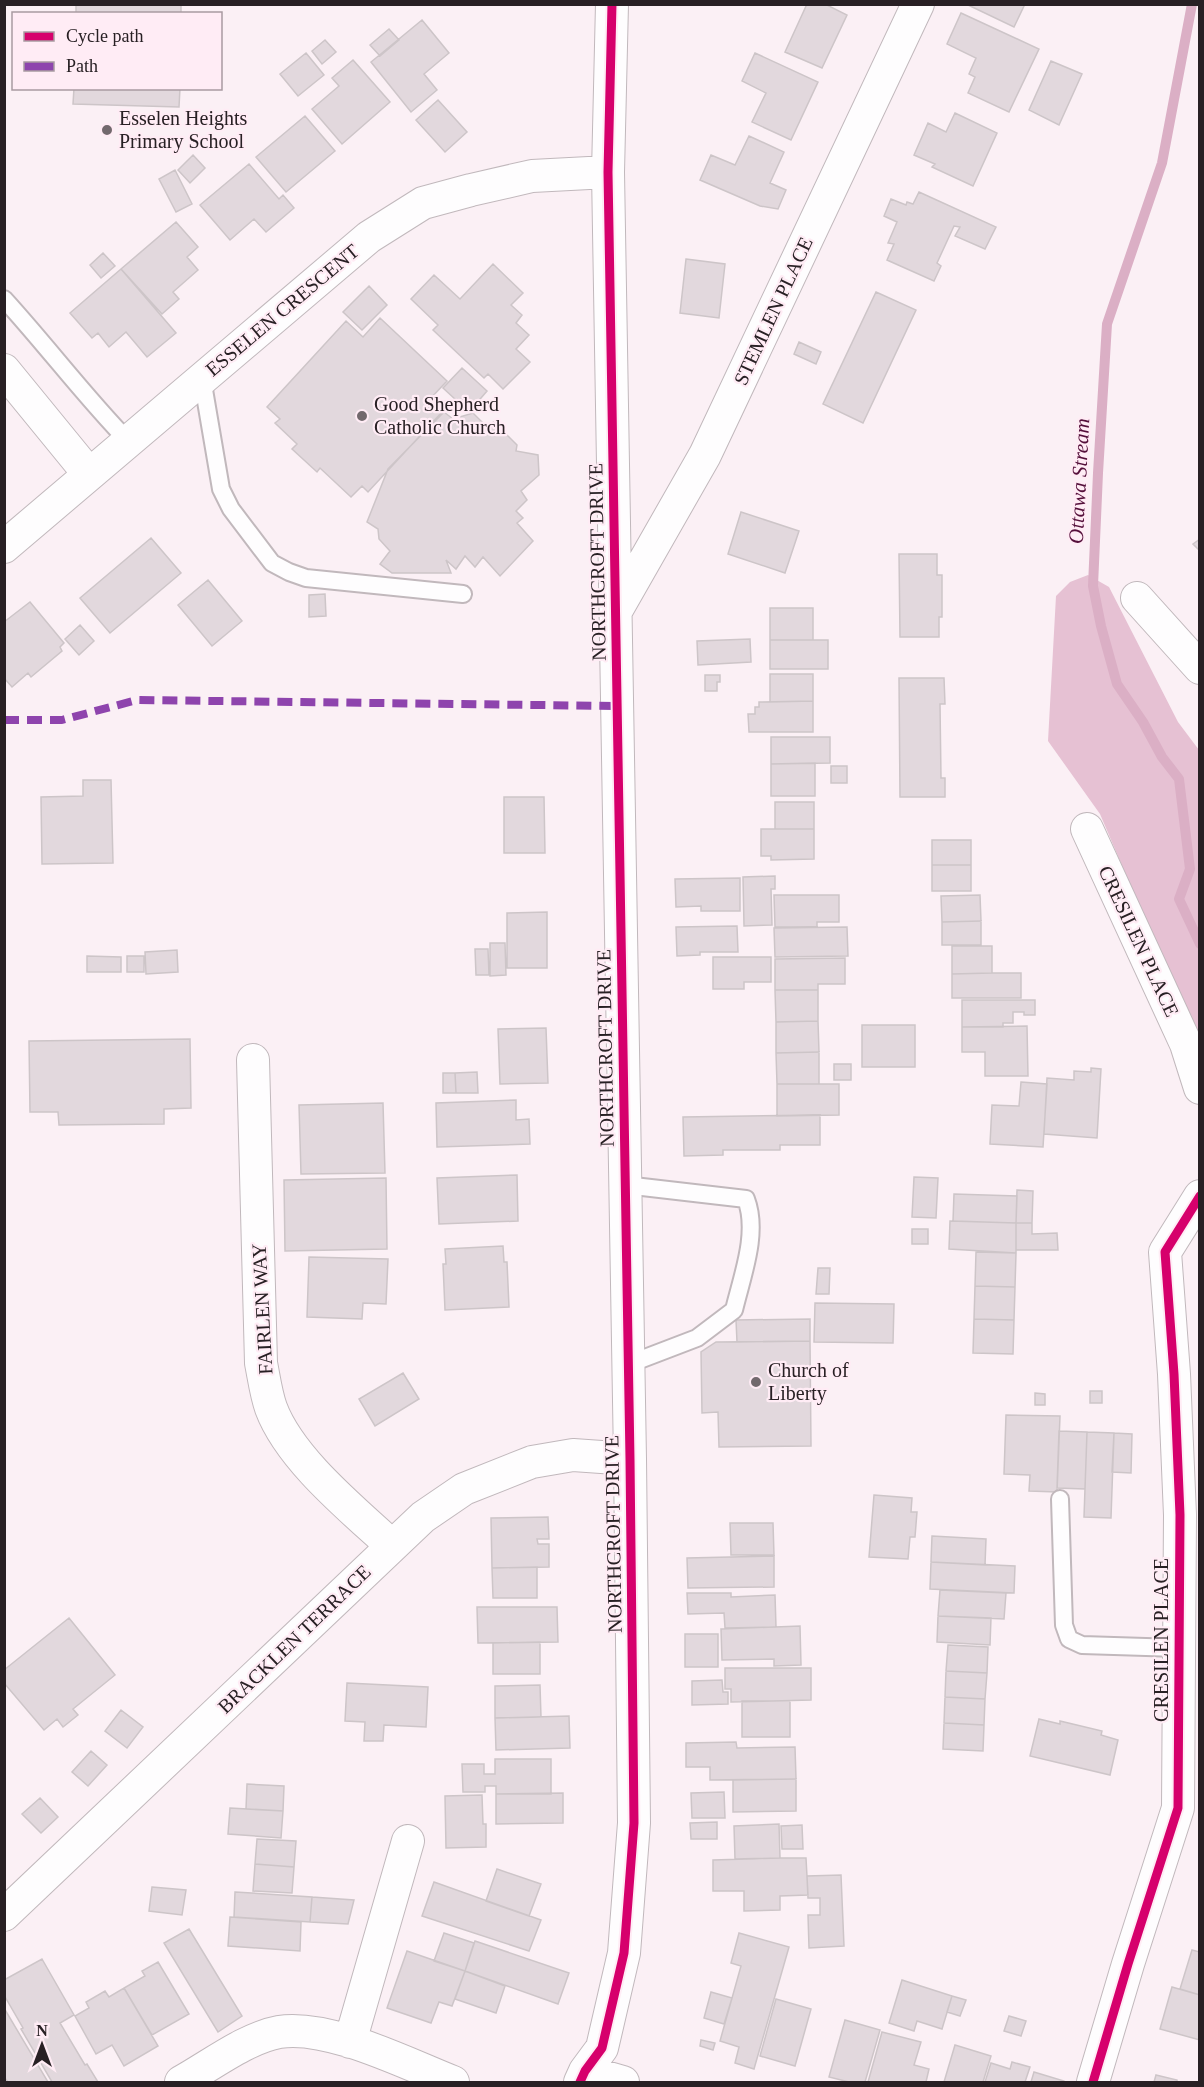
<svg xmlns="http://www.w3.org/2000/svg" width="1204" height="2087" font-family="Georgia,serif">
	<rect width="100%" height="100%" fill="#fbf0f5"/>
	<!-- forest -->
	<path fill="#e6c1d3" d="M 1088,575 L 1109,587 L 1178,722 L 1199,750 L 1199,1046 L 1100,814 L 1048,741 L 1056,596 L 1070,582 Z"/>
	<g fill="none" stroke-linecap="round" stroke-linejoin="round">
		<!-- stream -->
		<path stroke="#dbafc5" stroke-width="10" d="M 1192,4 L 1162,163 L 1107,324 L 1098,473 L 1093,586 L 1101,626 L 1117,684 L 1143,722 L 1162,757 L 1179,779 L 1190,869 L 1179,899 L 1200,944"/>
	</g>
	<!-- building -->
	<path fill="#e2d8dd" stroke="#cdc5c8" stroke-width="1.5" d="M 76,4 L 181,4 L 181,14 L 76,14 Z
		M 807,4 L 825,4 L 847,15 L 822,68 L 785,52 Z
		M 966,4 L 1025,4 L 1014,27 Z
		M 961,13 L 1039,49 L 1009,112 L 968,93 L 975,77 L 969,74 L 976,58 L 947,44 Z
		M 422,20 L 449,53 L 424,74 L 437,90 L 411,112 L 371,62 Z
		M 389,29 L 399,40 L 380,56 L 370,45 Z
		M 325,40 L 336,52 L 322,64 L 312,51 Z
		M 306,53 L 324,75 L 298,96 L 280,74 Z
		M 755,53 L 818,82 L 791,140 L 752,122 L 766,93 L 742,81 Z
		M 353,60 L 390,102 L 342,144 L 312,109 L 339,86 L 332,78 Z
		M 1051,61 L 1082,74 L 1059,125 L 1029,110 Z
		M 74,88 L 180,88 L 179,107 L 73,104 Z
		M 438,100 L 467,132 L 445,152 L 416,120 Z
		M 955,113 L 997,133 L 973,186 L 932,167 L 935,164 L 914,155 L 928,123 L 946,132 Z
		M 305,116 L 335,151 L 286,192 L 256,157 Z
		M 749,136 L 784,152 L 770,183 L 786,190 L 778,209 L 760,206 L 700,180 L 711,155 L 735,165 Z
		M 193,155 L 205,168 L 190,183 L 178,170 Z
		M 249,164 L 279,199 L 283,195 L 294,208 L 266,232 L 254,219 L 230,240 L 200,205 Z
		M 175,170 L 192,204 L 176,212 L 159,179 Z
		M 919,192 L 996,227 L 985,249 L 955,236 L 960,227 L 954,226 L 937,263 L 941,266 L 934,281 L 887,260 L 894,244 L 888,243 L 897,222 L 884,216 L 891,199 L 906,205 L 907,202 L 913,204 Z
		M 176,222 L 198,247 L 187,257 L 198,270 L 173,292 L 179,299 L 162,314 L 121,269 Z
		M 103,253 L 115,266 L 101,278 L 90,265 Z
		M 686,259 L 725,264 L 719,318 L 680,313 Z
		M 493,264 L 523,293 L 511,305 L 522,315 L 516,323 L 529,335 L 516,349 L 530,362 L 503,389 L 488,374 L 484,378 L 433,330 L 438,325 L 411,299 L 434,275 L 460,299 Z
		M 121,269 L 176,333 L 147,357 L 126,332 L 109,347 L 98,333 L 92,338 L 70,313 Z
		M 369,286 L 387,305 L 362,330 L 343,312 Z
		M 876,292 L 916,310 L 863,423 L 823,404 Z
		M 380,318 L 447,381 L 429,400 L 442,412 L 368,492 L 362,486 L 351,497 L 320,468 L 317,472 L 292,449 L 297,444 L 275,423 L 280,419 L 267,407 L 346,321 L 363,337 Z
		M 799,342 L 821,352 L 816,364 L 794,354 Z
		M 462,368 L 487,391 L 469,412 L 443,388 Z
		M 444,412 L 453,419 L 473,413 L 485,425 L 494,422 L 517,445 L 516,451 L 538,455 L 539,475 L 521,491 L 527,500 L 516,511 L 523,518 L 517,523 L 533,541 L 500,576 L 483,557 L 475,567 L 465,556 L 456,569 L 446,560 L 451,573 L 392,573 L 380,564 L 390,551 L 379,539 L 378,529 L 367,522 L 388,469 Z
		M 741,512 L 799,531 L 785,573 L 728,554 Z
		M 151,538 L 181,573 L 110,633 L 80,598 Z
		M 1200,539 L 1200,551 L 1193,544 Z
		M 899,554 L 937,554 L 937,575 L 942,575 L 942,617 L 939,617 L 939,637 L 900,637 Z
		M 208,580 L 242,621 L 212,646 L 178,605 Z
		M 325,594 L 326,616 L 309,617 L 309,595 Z
		M 30,602 L 64,643 L 60,647 L 62,651 L 31,677 L 28,673 L 12,687 L 4,678 L 4,622 Z
		M 770,608 L 813,608 L 813,640 L 770,640 Z
		M 80,625 L 94,641 L 79,655 L 65,639 Z
		M 750,639 L 751,662 L 698,665 L 697,641 Z
		M 770,640 L 828,640 L 828,669 L 770,669 Z
		M 770,674 L 813,674 L 813,701 L 770,702 Z
		M 705,675 L 720,675 L 720,682 L 717,682 L 717,691 L 705,691 Z
		M 899,678 L 944,678 L 945,704 L 940,704 L 941,778 L 945,778 L 945,797 L 900,797 Z
		M 813,701 L 813,732 L 749,732 L 748,714 L 755,714 L 755,707 L 759,707 L 759,702 Z
		M 771,737 L 830,737 L 830,763 L 771,764 Z
		M 815,763 L 815,796 L 771,796 L 771,764 Z
		M 831,766 L 847,766 L 847,783 L 831,783 Z
		M 83,780 L 111,780 L 113,863 L 42,864 L 41,797 L 83,796 Z
		M 504,797 L 544,797 L 545,853 L 504,853 Z
		M 775,802 L 814,802 L 814,829 L 775,829 Z
		M 761,829 L 814,829 L 814,859 L 771,860 L 771,856 L 761,856 Z
		M 932,840 L 971,840 L 971,865 L 932,865 Z
		M 932,865 L 971,865 L 971,891 L 932,891 Z
		M 775,876 L 775,889 L 771,889 L 772,925 L 744,926 L 743,877 Z
		M 740,878 L 740,911 L 701,911 L 701,906 L 676,907 L 675,879 Z
		M 774,895 L 839,895 L 839,922 L 817,922 L 817,927 L 775,927 Z
		M 980,895 L 981,921 L 942,922 L 941,896 Z
		M 547,912 L 547,968 L 507,968 L 507,913 Z
		M 981,921 L 981,945 L 942,945 L 942,922 Z
		M 737,926 L 738,952 L 700,952 L 700,955 L 677,956 L 676,927 Z
		M 847,927 L 848,956 L 775,957 L 774,928 Z
		M 490,943 L 505,943 L 506,975 L 490,976 Z
		M 952,946 L 992,946 L 992,973 L 952,974 Z
		M 475,949 L 488,949 L 489,975 L 476,975 Z
		M 177,950 L 178,972 L 146,974 L 145,952 Z
		M 87,956 L 121,957 L 121,972 L 87,972 Z
		M 127,956 L 144,956 L 144,972 L 127,972 Z
		M 713,957 L 771,957 L 771,982 L 744,982 L 744,989 L 713,989 Z
		M 845,958 L 845,984 L 818,984 L 818,990 L 775,990 L 775,959 Z
		M 992,973 L 1021,973 L 1021,998 L 952,998 L 952,974 Z
		M 775,990 L 818,990 L 818,1021 L 776,1022 Z
		M 962,1000 L 1035,1000 L 1035,1015 L 1024,1015 L 1024,1012 L 1013,1012 L 1013,1023 L 1003,1023 L 1003,1027 L 962,1027 Z
		M 818,1021 L 819,1052 L 776,1053 L 776,1022 Z
		M 862,1025 L 915,1025 L 915,1067 L 862,1067 Z
		M 1027,1026 L 1028,1076 L 985,1076 L 985,1052 L 962,1052 L 962,1027 Z
		M 546,1028 L 548,1083 L 500,1084 L 498,1029 Z
		M 190,1039 L 191,1108 L 164,1109 L 164,1124 L 59,1125 L 58,1112 L 30,1112 L 29,1041 Z
		M 819,1052 L 819,1084 L 777,1084 L 776,1053 Z
		M 834,1064 L 851,1064 L 851,1080 L 834,1080 Z
		M 1091,1068 L 1101,1069 L 1097,1138 L 1044,1134 L 1047,1078 L 1074,1080 L 1074,1071 L 1091,1072 Z
		M 477,1072 L 478,1093 L 456,1093 L 455,1073 Z
		M 443,1073 L 455,1073 L 456,1093 L 443,1093 Z
		M 1021,1082 L 1047,1084 L 1043,1147 L 990,1144 L 992,1105 L 1019,1106 Z
		M 777,1084 L 839,1084 L 839,1115 L 777,1116 Z
		M 516,1100 L 516,1120 L 529,1119 L 530,1144 L 437,1147 L 436,1103 Z
		M 383,1103 L 385,1173 L 301,1174 L 299,1105 Z
		M 820,1115 L 820,1145 L 780,1145 L 780,1150 L 723,1150 L 723,1155 L 684,1156 L 683,1117 Z
		M 517,1175 L 518,1221 L 439,1224 L 437,1178 Z
		M 914,1177 L 938,1178 L 936,1218 L 912,1217 Z
		M 386,1178 L 387,1249 L 285,1251 L 284,1180 Z
		M 1017,1190 L 1033,1191 L 1032,1223 L 1016,1223 Z
		M 954,1194 L 1017,1196 L 1016,1223 L 953,1221 Z
		M 950,1221 L 1016,1223 L 1016,1253 L 949,1249 Z
		M 1016,1223 L 1032,1223 L 1032,1234 L 1057,1233 L 1058,1250 L 1016,1250 Z
		M 912,1229 L 928,1229 L 928,1244 L 912,1244 Z
		M 503,1246 L 504,1262 L 507,1262 L 509,1307 L 445,1310 L 443,1264 L 446,1264 L 445,1249 Z
		M 976,1252 L 1016,1253 L 1015,1287 L 975,1286 Z
		M 309,1257 L 388,1259 L 386,1304 L 363,1303 L 362,1319 L 307,1317 Z
		M 818,1268 L 830,1268 L 829,1294 L 816,1294 Z
		M 975,1286 L 1015,1287 L 1014,1320 L 974,1319 Z
		M 815,1303 L 894,1304 L 893,1343 L 814,1342 Z
		M 810,1319 L 810,1341 L 737,1342 L 736,1320 Z
		M 974,1319 L 1014,1320 L 1013,1354 L 973,1353 Z
		M 810,1341 L 811,1446 L 719,1447 L 718,1412 L 702,1413 L 701,1352 L 716,1342 Z
		M 403,1373 L 419,1399 L 375,1426 L 359,1399 Z
		M 1090,1391 L 1102,1391 L 1102,1403 L 1090,1403 Z
		M 1035,1393 L 1045,1394 L 1045,1405 L 1035,1405 Z
		M 1006,1415 L 1060,1416 L 1057,1492 L 1029,1491 L 1030,1475 L 1004,1474 Z
		M 1059,1431 L 1087,1432 L 1085,1489 L 1057,1488 Z
		M 1087,1432 L 1114,1433 L 1111,1518 L 1084,1517 Z
		M 1114,1433 L 1132,1434 L 1131,1473 L 1112,1472 Z
		M 874,1495 L 912,1498 L 911,1512 L 917,1512 L 915,1537 L 910,1537 L 908,1559 L 869,1557 Z
		M 548,1517 L 549,1539 L 537,1539 L 538,1544 L 549,1544 L 549,1567 L 492,1568 L 491,1518 Z
		M 730,1523 L 773,1523 L 774,1555 L 731,1555 Z
		M 932,1536 L 986,1539 L 985,1565 L 931,1562 Z
		M 774,1556 L 774,1587 L 688,1588 L 687,1558 Z
		M 931,1562 L 1015,1566 L 1014,1593 L 930,1589 Z
		M 537,1567 L 537,1598 L 493,1598 L 492,1568 Z
		M 940,1590 L 1006,1593 L 1004,1619 L 938,1616 Z
		M 687,1593 L 731,1593 L 731,1597 L 775,1595 L 776,1627 L 725,1628 L 724,1613 L 688,1614 Z
		M 477,1607 L 557,1607 L 558,1642 L 478,1643 Z
		M 938,1616 L 991,1618 L 990,1645 L 937,1642 Z
		M 69,1618 L 115,1675 L 73,1709 L 78,1715 L 63,1727 L 57,1719 L 44,1730 L 4,1683 L 4,1670 Z
		M 800,1626 L 801,1665 L 774,1666 L 774,1659 L 722,1660 L 721,1629 Z
		M 685,1634 L 718,1634 L 718,1667 L 685,1667 Z
		M 540,1642 L 540,1674 L 493,1674 L 493,1643 Z
		M 948,1645 L 988,1647 L 987,1673 L 946,1671 Z
		M 725,1668 L 811,1668 L 811,1700 L 731,1702 L 731,1689 L 725,1689 Z
		M 946,1671 L 987,1673 L 985,1699 L 945,1697 Z
		M 722,1680 L 723,1692 L 728,1692 L 728,1704 L 692,1705 L 692,1681 Z
		M 347,1683 L 428,1687 L 426,1727 L 384,1725 L 383,1741 L 364,1741 L 365,1722 L 345,1721 Z
		M 540,1685 L 541,1717 L 495,1718 L 495,1686 Z
		M 945,1697 L 985,1699 L 984,1725 L 944,1723 Z
		M 742,1701 L 790,1701 L 790,1737 L 742,1737 Z
		M 121,1710 L 143,1727 L 127,1748 L 105,1731 Z
		M 569,1716 L 570,1748 L 496,1750 L 495,1718 Z
		M 1039,1719 L 1060,1724 L 1060,1721 L 1102,1731 L 1101,1735 L 1118,1740 L 1110,1775 L 1030,1756 Z
		M 944,1723 L 984,1725 L 983,1751 L 943,1749 Z
		M 736,1742 L 737,1748 L 795,1747 L 796,1779 L 710,1780 L 710,1767 L 686,1767 L 686,1743 Z
		M 91,1751 L 107,1765 L 88,1786 L 72,1772 Z
		M 495,1759 L 551,1759 L 551,1794 L 496,1794 L 496,1786 L 485,1786 L 485,1792 L 463,1792 L 462,1764 L 484,1764 L 484,1774 L 495,1774 Z
		M 796,1779 L 796,1811 L 733,1812 L 733,1780 Z
		M 247,1784 L 284,1786 L 283,1811 L 246,1809 Z
		M 724,1792 L 725,1818 L 692,1818 L 691,1793 Z
		M 563,1793 L 563,1823 L 496,1824 L 496,1794 Z
		M 482,1795 L 483,1824 L 486,1824 L 486,1847 L 446,1848 L 445,1796 Z
		M 40,1798 L 58,1817 L 41,1833 L 22,1814 Z
		M 230,1808 L 283,1811 L 281,1838 L 228,1834 Z
		M 717,1822 L 717,1839 L 691,1839 L 690,1823 Z
		M 779,1824 L 780,1858 L 735,1859 L 734,1826 Z
		M 802,1825 L 803,1849 L 782,1849 L 781,1826 Z
		M 257,1839 L 296,1841 L 294,1867 L 255,1864 Z
		M 780,1858 L 806,1858 L 808,1895 L 780,1896 L 780,1910 L 744,1911 L 744,1891 L 713,1891 L 713,1860 Z
		M 255,1864 L 294,1867 L 292,1893 L 253,1891 Z
		M 497,1869 L 541,1884 L 529,1916 L 486,1901 Z
		M 841,1875 L 844,1946 L 809,1948 L 808,1915 L 820,1915 L 820,1898 L 808,1898 L 807,1876 Z
		M 434,1882 L 541,1920 L 529,1951 L 422,1916 Z
		M 152,1887 L 186,1890 L 182,1915 L 149,1911 Z
		M 235,1892 L 312,1897 L 310,1922 L 234,1917 Z
		M 312,1897 L 354,1900 L 348,1924 L 310,1922 Z
		M 230,1917 L 301,1922 L 300,1951 L 228,1946 Z
		M 189,1929 L 242,2016 L 218,2032 L 164,1943 Z
		M 444,1933 L 474,1943 L 465,1971 L 434,1961 Z
		M 739,1933 L 789,1947 L 754,2069 L 735,2063 L 739,2047 L 720,2041 L 741,1966 L 731,1963 Z
		M 475,1941 L 569,1973 L 558,2004 L 465,1971 Z
		M 1192,1950 L 1200,1952 L 1200,1995 L 1180,1989 Z
		M 407,1951 L 465,1971 L 452,2006 L 439,2002 L 431,2023 L 387,2008 Z
		M 42,1959 L 74,2015 L 60,2023 L 85,2065 L 87,2064 L 98,2082 L 52,2082 L 21,2029 L 23,2028 L 4,1995 L 4,1980 Z
		M 158,1962 L 189,2014 L 152,2035 L 124,1988 L 145,1976 L 142,1971 Z
		M 465,1971 L 505,1986 L 496,2013 L 455,1999 Z
		M 902,1980 L 952,1996 L 942,2029 L 917,2021 L 914,2031 L 889,2023 Z
		M 1172,1987 L 1200,1995 L 1200,2040 L 1160,2029 Z
		M 124,1988 L 158,2046 L 124,2066 L 112,2045 L 96,2054 L 75,2016 L 89,2008 L 86,2002 L 105,1991 L 109,1997 Z
		M 711,1992 L 732,1998 L 724,2024 L 704,2018 Z
		M 952,1996 L 966,2000 L 960,2016 L 947,2012 Z
		M 776,1999 L 811,2009 L 795,2066 L 760,2056 Z
		M 4,2008 L 48,2082 L 8,2082 L 4,2077 Z
		M 1009,2016 L 1026,2021 L 1021,2036 L 1004,2031 Z
		M 845,2020 L 880,2030 L 865,2082 L 849,2082 L 829,2077 Z
		M 882,2032 L 921,2042 L 914,2065 L 929,2069 L 926,2082 L 868,2082 Z
		M 701,2040 L 715,2043 L 713,2050 L 700,2046 Z
		M 955,2045 L 991,2056 L 983,2082 L 944,2082 Z
		M 1012,2062 L 1030,2067 L 1025,2082 L 985,2082 L 991,2063 L 1010,2069 Z
		M 1034,2072 L 1064,2081 L 1064,2082 L 1031,2082 Z
		M 1156,2075 L 1177,2080 L 1177,2082 L 1154,2082 Z"/>
	<g fill="none" stroke-linecap="round" stroke-linejoin="round">
		<defs>
			<path id="lane" d="M 4,299 C 47,346 85,397 129,442
				M 202,378 L 221,489 L 231,509 L 272,563 L 289,572 L 306,578 L 463,594
				M 625,1185 L 746,1199 C 759,1233 742,1276 734,1310 L 697,1338 L 629,1364
				M 1060,1499 L 1064,1625 L 1069,1639 L 1082,1645 L 1178,1648"/>
			<path id="street" d="M 4,370 L 89,474
				M 4,547 L 369,237 L 423,203 L 471,190 L 532,176 L 608,172
				M 1137,598 L 1200,668
				M 616,611 L 705,455 L 918,4
				M 1087,829 L 1186,1044 L 1200,1088
				M 253,1060 L 261,1363 C 264,1378 266,1394 271,1408 C 290,1459 352,1509 392,1546
				M 4,1915 L 423,1517 L 464,1489 L 532,1462 L 573,1455 L 630,1459
				M 350,2042 L 408,1841
				M 585,2071 L 623,2082
				M 181,2082 C 210,2066 246,2038 279,2032 C 329,2024 407,2064 453,2082
				M 580,2082 L 585,2071 L 602,2048 L 624,1953 L 634,1823 L 630,1459 L 608,172 L 612,4
				M 1093,2082 L 1128,1964 L 1178,1808 L 1180,1515 L 1174,1374 L 1165,1252 L 1200,1196"/>
		</defs>
		<!-- lane casing -->
		<use href="#lane" stroke="#c1b8bc" stroke-width="20"/>
		<!-- street casing -->
		<use href="#street" stroke="#c1b8bc" stroke-width="34"/>
		<!-- lane -->
		<use href="#lane" stroke="#fefdfe" stroke-width="16"/>
		<!-- street -->
		<use href="#street" stroke="#fefdfe" stroke-width="32"/>
		<!-- quiet -->
		<path stroke="#8e44ad" stroke-width="8" stroke-dasharray="15 8" stroke-linecap="butt" d="M 4,720 L 62,720 L 137,700 L 617,706"/>
		<defs>
			<path id="cycleway" d="M 580,2082 L 585,2071 L 602,2048 L 624,1953 L 634,1823 L 630,1459 L 608,172 L 612,4
				M 1093,2082 L 1128,1964 L 1178,1808 L 1180,1515 L 1174,1374 L 1165,1252 L 1200,1196"/>
		</defs>
		<!-- cycleway casing -->
		<use href="#cycleway" stroke="#ffecf5" stroke-width="13"/>
		<!-- cycleway -->
		<use href="#cycleway" stroke="#d6006c" stroke-width="9"/>
	</g>
	<!-- markers -->
	<g fill="#72696d" stroke="#ffecf5" stroke-width="2">
		<circle cx="107" cy="130" r="6"/>
		<circle cx="362" cy="416" r="6"/>
		<circle cx="756" cy="1382" r="6"/>
	</g>
	<g text-anchor="middle" dominant-baseline="central" stroke-width="4.5" stroke-linejoin="round" paint-order="stroke">
		<!-- poi labels -->
		<g font-size="20" fill="#282024" stroke="#ffecf5" text-anchor="start">
			<text x="119" y="118">Esselen Heights<tspan x="119" dy="23">Primary School</tspan></text>
			<text x="374" y="404">Good Shepherd<tspan x="374" dy="23">Catholic Church</tspan></text>
			<text x="768" y="1370">Church of<tspan x="768" dy="23">Liberty</tspan></text>
		</g>
		<!-- street labels -->
		<g font-size="20" fill="#282024" stroke="#ffecf5">
			<text transform="translate(282 310) rotate(-40)">ESSELEN CRESCENT</text>
			<text transform="translate(773 311) rotate(-65)">STEMLEN PLACE</text>
			<text transform="translate(597 562) rotate(-91)">NORTHCROFT DRIVE</text>
			<text transform="translate(1139 941) rotate(65)">CRESILEN PLACE</text>
			<text transform="translate(605 1048) rotate(-91)">NORTHCROFT DRIVE</text>
			<text transform="translate(262 1309) rotate(-93)">FAIRLEN WAY</text>
			<text transform="translate(613 1534) rotate(-91)">NORTHCROFT DRIVE</text>
			<text transform="translate(294 1639) rotate(-44)">BRACKLEN TERRACE</text>
			<text transform="translate(1161 1640) rotate(-90)">CRESILEN PLACE</text>
		</g>
		<!-- water labels -->
		<g font-size="21" font-style="italic" fill="#55103b" stroke="#ffecf5">
			<text transform="translate(1079 481) rotate(-87)">Ottawa Stream</text>
		</g>
	</g>
	<!-- border -->
	<rect width="1204" height="2087" fill="none" stroke="#282024" stroke-width="12"/>
	<!-- legend -->
	<rect x="12" y="12" width="210" height="78" fill="#ffecf5" stroke="#a99aa1" stroke-width="1.5"/>
	<rect x="24" y="32" width="30" height="9" fill="#d6006c" stroke="#a99aa1" stroke-width="1.5"/>
	<text x="66" y="42" font-size="18" fill="#282024">Cycle path</text>
	<rect x="24" y="62" width="30" height="9" fill="#8e44ad" stroke="#a99aa1" stroke-width="1.5"/>
	<text x="66" y="72" font-size="18" fill="#282024">Path</text>
	<!-- north arrow -->
	<g transform="translate(42 2045)" stroke="#ffecf5" stroke-width="4.5" paint-order="stroke">
	<path d="M0-4.5L10 22L0 15L-10 22Z" fill="#282024"/>
	<text y="-9" font-size="16" font-weight="bold" text-anchor="middle" fill="#282024">N</text>
	</g>
</svg>
